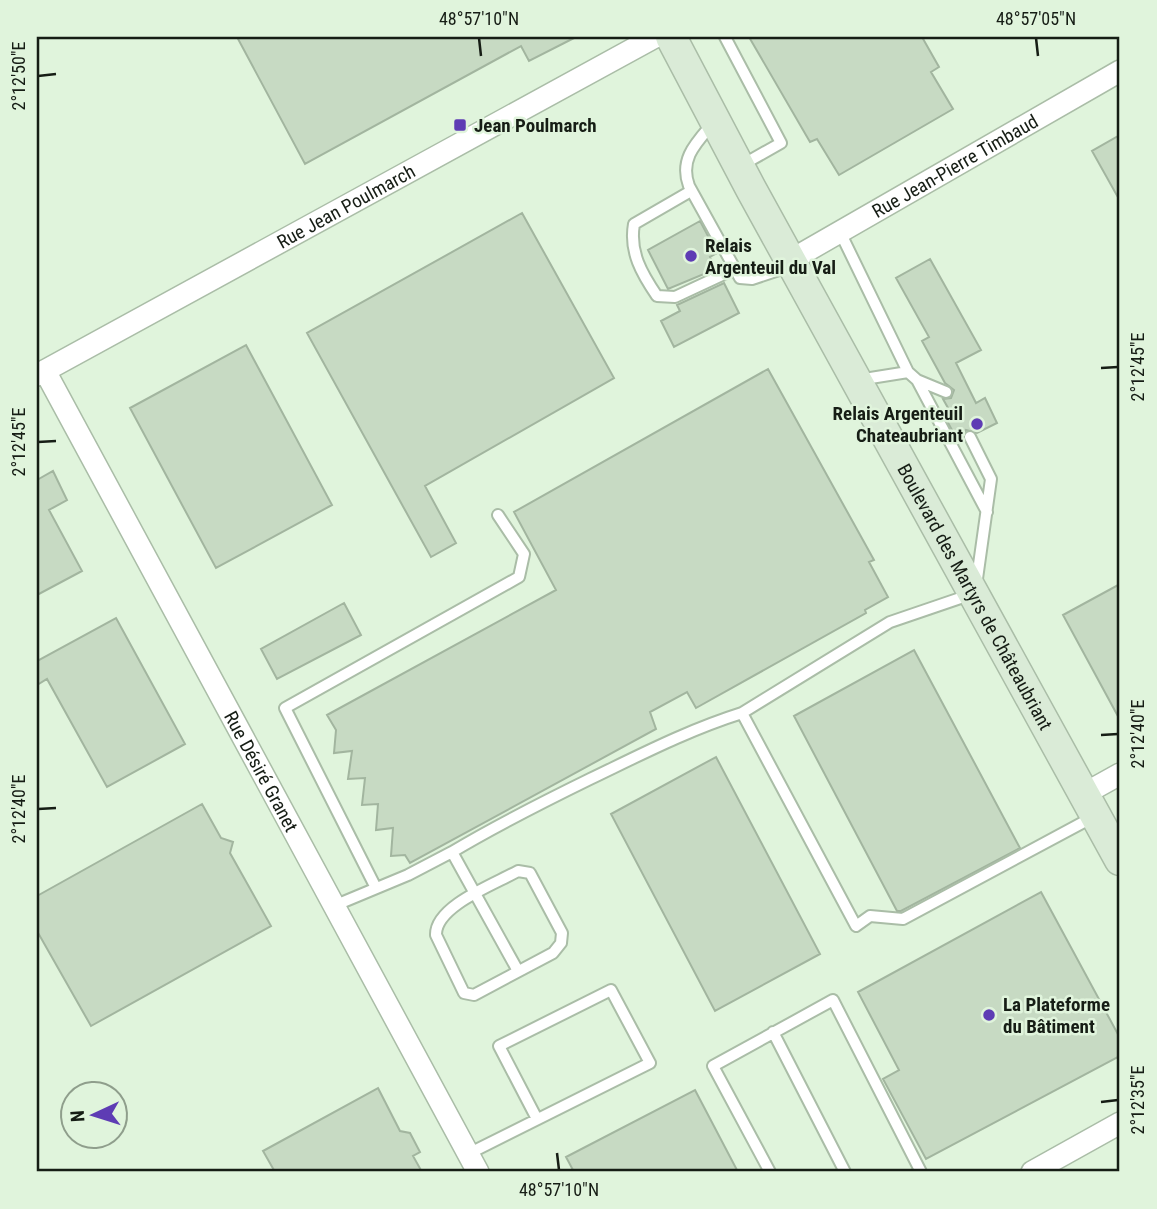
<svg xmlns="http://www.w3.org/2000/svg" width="1157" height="1209" font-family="'Roboto Condensed',sans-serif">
	<rect width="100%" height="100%" fill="#e0f4dc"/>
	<!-- building -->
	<path fill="#c7dac3" stroke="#a2b59f" stroke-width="2" d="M 237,37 L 576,37 L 529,61 L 521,46 L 305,164 Z
		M 749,37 L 922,37 L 939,67 L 931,72 L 953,109 L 839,175 L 817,139 L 810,142 Z
		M 1120,135 L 1120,201 L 1092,151 Z
		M 522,213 L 614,378 L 425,486 L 456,543 L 431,557 L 307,333 Z
		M 700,221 L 717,253 L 710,257 L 716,269 L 668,289 L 648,250 Z
		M 930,259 L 981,350 L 956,363 L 976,403 L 985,398 L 997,423 L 977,433 L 966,430 L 959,443 L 946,419 L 952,415 L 943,399 L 951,398 L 954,390 L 945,383 L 922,341 L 929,337 L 896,278 Z
		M 724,283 L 739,313 L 674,347 L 661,321 L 680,311 L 677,305 Z
		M 246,345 L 332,505 L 216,568 L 130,408 Z
		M 768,369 L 874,560 L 869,562 L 888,597 L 865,610 L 866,613 L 696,708 L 687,692 L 650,712 L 656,729 L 410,863 L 405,855 L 391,856 L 393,828 L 376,830 L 378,804 L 362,805 L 365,778 L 348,779 L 352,751 L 334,753 L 336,730 L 327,715 L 556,590 L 514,512 Z
		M 53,471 L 67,500 L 49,510 L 82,571 L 37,595 L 37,480 Z
		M 1120,584 L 1120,720 L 1063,615 Z
		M 344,603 L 361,635 L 277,679 L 261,649 Z
		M 116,618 L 185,744 L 107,787 L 47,679 L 37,685 L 37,661 Z
		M 914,650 L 1020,848 L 901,911 L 897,911 L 794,716 Z
		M 716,757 L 820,954 L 715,1011 L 611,814 Z
		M 202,804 L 221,838 L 233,842 L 230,853 L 271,926 L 91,1026 L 37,931 L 37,896 Z
		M 1041,892 L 1120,1038 L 1120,1056 L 926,1159 L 883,1079 L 899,1070 L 858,992 Z
		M 378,1088 L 400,1131 L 410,1133 L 420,1152 L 413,1156 L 422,1172 L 275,1172 L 263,1151 Z
		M 695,1090 L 738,1172 L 574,1172 L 566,1157 Z"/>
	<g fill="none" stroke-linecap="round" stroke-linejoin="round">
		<defs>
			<path id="service" d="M 725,37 L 781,143 L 742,165
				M 713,123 C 696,143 679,159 689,186 L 740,278 L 752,279 L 791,266
				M 691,191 L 634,224 C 629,252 642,274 657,296 L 675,297 L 735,269
				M 840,232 L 908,372
				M 858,380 L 908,372 L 917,380 L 946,392
				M 917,380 L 987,512
				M 970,437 L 991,479 L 975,593 L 890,622 L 742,713 L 856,926 L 870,916 L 903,919 L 1095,816
				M 452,852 C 497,825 543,802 590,779 C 640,755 688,730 742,713
				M 518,871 L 530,873 L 562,933 L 561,943 L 553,953 L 474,995 L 464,993 L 436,935 C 435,906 495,884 518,871 Z
				M 375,886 L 285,708 L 519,577 L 524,554 L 498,515
				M 336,905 L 408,875 L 452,852 L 518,971
				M 773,1032 L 845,1172
				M 468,1154 L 650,1063 L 611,990 L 499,1046 L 537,1119
				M 770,1172 L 713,1066 L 833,1000 L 921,1172"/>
			<g id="minor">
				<path id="s1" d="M 791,260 L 1120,71"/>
				<path id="s2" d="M 45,371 L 478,1172"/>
				<path id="s3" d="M 37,375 L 655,37"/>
				<path d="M 1084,794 L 1120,774"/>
				<path d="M 1032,1172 L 1120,1123"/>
			</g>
			<g id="secondary">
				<path id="s4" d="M 671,37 L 751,189 L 1120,860"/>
			</g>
		</defs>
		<!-- service casing -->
		<use href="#service" stroke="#aabda7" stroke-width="14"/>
		<!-- minor casing -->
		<use href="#minor" stroke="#aabda7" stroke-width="24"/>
		<!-- secondary casing -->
		<use href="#secondary" stroke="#aabda7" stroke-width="33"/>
		<!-- service -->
		<use href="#service" stroke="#fff" stroke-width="10"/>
		<!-- minor -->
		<use href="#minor" stroke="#fff" stroke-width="21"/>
		<!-- secondary -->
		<use href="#secondary" stroke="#daebd7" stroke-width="30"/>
	</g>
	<!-- ticks -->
	<path fill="none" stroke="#161d15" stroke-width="2.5" d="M 479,38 L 481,56M 1036,38 L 1038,56M 38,76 L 56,74M 1101,368 L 1118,367M 38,442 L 56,441M 1101,735 L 1118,734M 38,809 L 56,808M 1101,1102 L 1118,1100M 557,1153 L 559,1170"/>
	<!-- markers -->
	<g fill="#5e3cb4" stroke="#e0f4dc" stroke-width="2.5">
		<rect x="453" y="118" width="14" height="14" rx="3.5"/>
		<circle cx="691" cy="256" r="7"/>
		<circle cx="977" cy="424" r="7"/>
		<circle cx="989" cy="1015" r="7"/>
	</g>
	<g text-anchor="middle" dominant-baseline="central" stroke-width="5" stroke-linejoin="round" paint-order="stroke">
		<!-- poi labels -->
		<g font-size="19" font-weight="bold" fill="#161d15" stroke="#e0f4dc" text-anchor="start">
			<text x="474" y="125">Jean Poulmarch</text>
			<text x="705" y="245">Relais<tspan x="705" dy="22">Argenteuil du Val</tspan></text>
			<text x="963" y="413" text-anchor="end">Relais Argenteuil<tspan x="963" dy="22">Chateaubriant</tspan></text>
			<text x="1003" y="1004">La Plateforme<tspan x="1003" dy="22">du Bâtiment</tspan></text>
		</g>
		<!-- street labels -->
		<g font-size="19" fill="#161d15" stroke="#e0f4dc">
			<text stroke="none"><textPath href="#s1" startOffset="189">Rue Jean-Pierre Timbaud</textPath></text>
			<text stroke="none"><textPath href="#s3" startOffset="352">Rue Jean Poulmarch</textPath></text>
			<text stroke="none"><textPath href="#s4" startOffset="637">Boulevard des Martyrs de Châteaubriant</textPath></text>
			<text stroke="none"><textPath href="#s2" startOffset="455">Rue Désiré Granet</textPath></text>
		</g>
	</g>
	<!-- border -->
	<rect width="1157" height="1209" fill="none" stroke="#e0f4dc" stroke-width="77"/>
	<!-- north arrow -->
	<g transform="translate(94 1115) rotate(266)"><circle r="33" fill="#e0f4dc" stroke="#8f9e8c" stroke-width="2"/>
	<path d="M0-5L12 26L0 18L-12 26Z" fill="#5e3cb4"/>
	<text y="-10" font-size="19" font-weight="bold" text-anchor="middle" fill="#161d15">N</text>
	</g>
	<rect x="38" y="38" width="1080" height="1132" fill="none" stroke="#161d15" stroke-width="2.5"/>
	<g font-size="18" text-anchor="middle" fill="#161d15">
		<text x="479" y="25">48°57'10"N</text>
		<text x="1036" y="25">48°57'05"N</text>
		<text transform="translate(19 76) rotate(-90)" y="6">2°12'50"E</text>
		<text transform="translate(1138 367) rotate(-90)" y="6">2°12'45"E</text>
		<text transform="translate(19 442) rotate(-90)" y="6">2°12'45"E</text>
		<text transform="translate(1138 734) rotate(-90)" y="6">2°12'40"E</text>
		<text transform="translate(19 809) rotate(-90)" y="6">2°12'40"E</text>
		<text transform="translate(1138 1100) rotate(-90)" y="6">2°12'35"E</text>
		<text x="559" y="1196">48°57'10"N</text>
	</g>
</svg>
